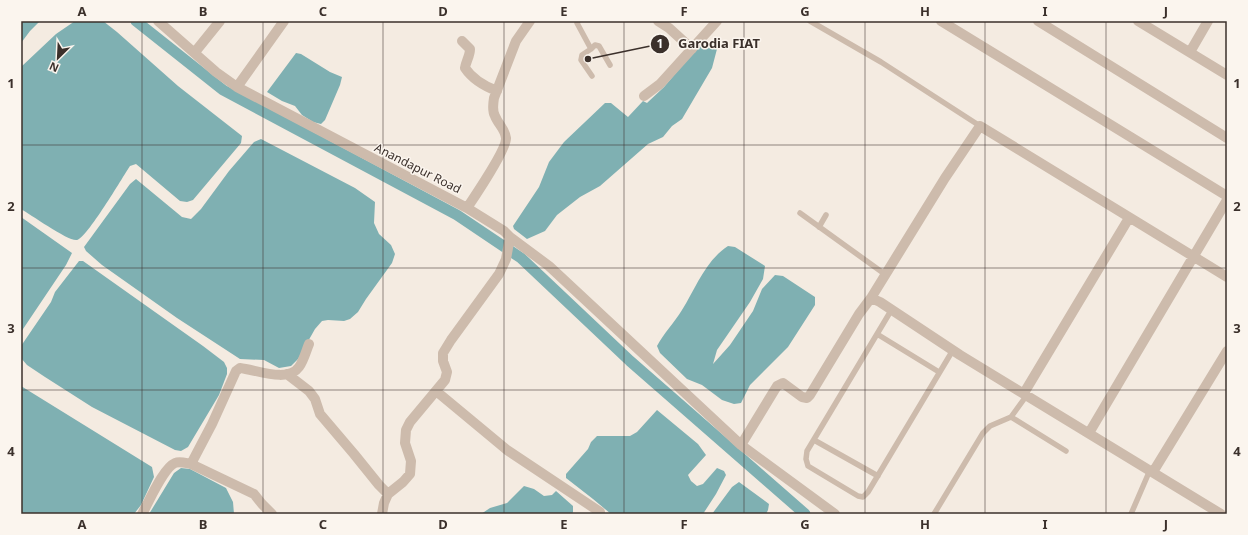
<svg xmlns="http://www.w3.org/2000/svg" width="1248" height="535" font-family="'Noto Sans',sans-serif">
	<rect width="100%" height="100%" fill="#f4ebe1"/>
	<!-- water -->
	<path fill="#7fb0b2" d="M 21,21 L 40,21 L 30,31 L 21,43 Z
		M 75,21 L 103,21 L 117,32 L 178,86 L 242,136 L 241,143 L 193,200 L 187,202 L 180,201 L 136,164 L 130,166 C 122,178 87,238 77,240 C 69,242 30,214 21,209 L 21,67 L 56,34 Z
		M 703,41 L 717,49 L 712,68 L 682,119 L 672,126 L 663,137 L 648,144 L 600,186 L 580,197 L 557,215 L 545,231 L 527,239 L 514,229 L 513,226 L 539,187 L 549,162 L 564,142 L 605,103 L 611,103 L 628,117 L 643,101 L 647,103 L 664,87 Z
		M 296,53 L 301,54 L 330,72 L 342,77 L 340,85 L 325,120 L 321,124 L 313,122 L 302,115 L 295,106 L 282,101 L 267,92 Z
		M 261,139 L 355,188 L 375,202 L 374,223 L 379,234 L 391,245 L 395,254 L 392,263 L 366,299 L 358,312 L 350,319 L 344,321 L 328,320 L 322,321 L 315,329 L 298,359 L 291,366 L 279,368 L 264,360 L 240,359 L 177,318 L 102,265 L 86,251 L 84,247 L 130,184 L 136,179 L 182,217 L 191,219 L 201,209 L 229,171 L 254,142 Z
		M 21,217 L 72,253 L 66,265 L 21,332 Z
		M 728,246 L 735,247 L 765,266 L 763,279 L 750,302 L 717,350 L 713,364 L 730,345 L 753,311 L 762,289 L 775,275 L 783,276 L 815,297 L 815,305 L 788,347 L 750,385 L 741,403 L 734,404 L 722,400 L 702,385 L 687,379 L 660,353 L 657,346 C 664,333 674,323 682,310 C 696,288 705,261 728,246 Z
		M 79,261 L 83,261 L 203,346 L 224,362 L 227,368 L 227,374 L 219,395 L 188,447 L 181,451 L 175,450 L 92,407 L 45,377 L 27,365 L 21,358 L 21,346 L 51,302 L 55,292 Z
		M 21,386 L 152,467 L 154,477 L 141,505 L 134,514 L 21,514 Z
		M 657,410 L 698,444 L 706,455 L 688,475 L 691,481 L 697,486 L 703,484 L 717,468 L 724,471 L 726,475 L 716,494 L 703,514 L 611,514 L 593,499 L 566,478 L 566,474 L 588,449 L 591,442 L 597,436 L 630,436 L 637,432 Z
		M 181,468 L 190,469 L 226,488 L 233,502 L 234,514 L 149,514 L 174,473 Z
		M 739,482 L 769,504 L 768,510 L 766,514 L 712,514 L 732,487 Z
		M 524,486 L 534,489 L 544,496 L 552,495 L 556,491 L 573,506 L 573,512 L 572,514 L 481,514 L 490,508 L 507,503 Z"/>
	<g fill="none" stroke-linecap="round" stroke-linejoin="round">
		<!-- canal -->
		<path stroke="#7fb0b2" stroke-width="11" d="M 136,21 L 223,90 L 457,215 L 521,258 L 630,361 L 805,514"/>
		<!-- lane -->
		<path stroke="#cdbbac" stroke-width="5.5" d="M 578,21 L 577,23 L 591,49 L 582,55 L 581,60 L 592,76
			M 810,21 L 881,62 L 980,126
			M 591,49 L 595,45 L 599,46 L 610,65
			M 800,213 L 886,275
			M 819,227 L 826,215
			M 892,309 L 807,451 L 806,459 L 808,466 L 858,496 L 863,497 L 868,492 L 953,350
			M 877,334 L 939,372
			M 1011,417 L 1066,451
			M 814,440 L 878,476
			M 934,514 L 983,433 L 990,426 L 1011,417 L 1027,395
			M 1131,514 L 1150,470"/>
		<!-- street -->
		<path stroke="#cdbbac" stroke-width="10" d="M 158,21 L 216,72 L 237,87 L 467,208 C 475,196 507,149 506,138 C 505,129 498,124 495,116 C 492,111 493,104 494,98 L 516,41 L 530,21
			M 658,21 L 669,28 L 692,49
			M 941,21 L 1227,196
			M 1038,21 L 1227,138
			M 1138,21 L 1227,75
			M 462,41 L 470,49 C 470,56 466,61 465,68 C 473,80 484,86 497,91
			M 195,52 L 220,21
			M 1190,52 L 1208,21
			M 237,87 L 284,21
			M 644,96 L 660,84 L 717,21
			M 467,208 L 504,231 L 510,237 L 549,266 L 741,445 L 835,514
			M 871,298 L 945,178 L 980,126 L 1227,277
			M 287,374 L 309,391 L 315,399 L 320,414 L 354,454 L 379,485 L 388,494
			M 436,391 L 507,450 L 600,512
			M 1024,393 L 1129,218
			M 1089,433 L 1227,200
			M 741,445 L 777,386 L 783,383 L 802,397 L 807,398 L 810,395 L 859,314 L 871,298 L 880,302 L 960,355 L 1221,514
			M 191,464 L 212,424 L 236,371 L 240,368 C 257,370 288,383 299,367 C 304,360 306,351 309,344
			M 1153,472 L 1227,351
			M 142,514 C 149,502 163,468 175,463 C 180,461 185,463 191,464 L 254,494 L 262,504 L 272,514
			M 382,514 L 384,503 L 388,494 L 403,482 L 410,474 L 411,461 L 405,443 L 406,430 L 410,422 L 445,380 L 447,372 L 443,361 L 443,353 L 451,340 L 499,274 L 506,259 L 510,237"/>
	</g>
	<!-- grid -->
	<path fill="none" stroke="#3b302b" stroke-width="1" stroke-opacity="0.55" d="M 142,21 L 142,514M 263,21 L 263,514M 383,21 L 383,514M 504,21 L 504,514M 624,21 L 624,514M 744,21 L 744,514M 865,21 L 865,514M 985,21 L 985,514M 1106,21 L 1106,514M 21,145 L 1227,145M 21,268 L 1227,268M 21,390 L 1227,390"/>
	<g text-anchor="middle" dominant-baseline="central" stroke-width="3" stroke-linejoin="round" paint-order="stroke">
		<!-- street labels -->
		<g font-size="12" fill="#3b302b" stroke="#fbf5ee">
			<text transform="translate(418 168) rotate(27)">Anandapur Road</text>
		</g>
	</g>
	<!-- callouts -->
	<path fill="none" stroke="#3b302b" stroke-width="1.5" d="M588 59L660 44"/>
	<g fill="#3b302b" stroke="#fbf5ee" stroke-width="1.5">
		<circle cx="588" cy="59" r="4"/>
		<circle cx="660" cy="44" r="10"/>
	</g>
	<g font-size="12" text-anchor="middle" font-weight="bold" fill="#fff">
		<text x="660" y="48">1</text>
	</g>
	<g font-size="13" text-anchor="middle" font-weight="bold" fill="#3b302b" stroke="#fbf5ee" stroke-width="3" stroke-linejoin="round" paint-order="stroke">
		<text x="719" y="48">Garodia FIAT</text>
	</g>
	<!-- border -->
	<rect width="1248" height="535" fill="none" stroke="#fbf5ee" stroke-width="44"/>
	<!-- north arrow -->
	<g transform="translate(58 58) rotate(204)" stroke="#fbf5ee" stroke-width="3" paint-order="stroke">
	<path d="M0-3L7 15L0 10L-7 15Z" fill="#3b302b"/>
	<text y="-6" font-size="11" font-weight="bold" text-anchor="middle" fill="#3b302b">N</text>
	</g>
	<rect x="22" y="22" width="1204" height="491" fill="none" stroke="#3b302b" stroke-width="1.5"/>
	<g font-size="13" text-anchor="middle" font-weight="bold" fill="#3b302b">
		<text x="82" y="16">A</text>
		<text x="203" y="16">B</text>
		<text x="323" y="16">C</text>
		<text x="443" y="16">D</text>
		<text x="564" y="16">E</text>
		<text x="684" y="16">F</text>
		<text x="805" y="16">G</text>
		<text x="925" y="16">H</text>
		<text x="1045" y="16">I</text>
		<text x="1166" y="16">J</text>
		<text x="11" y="88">1</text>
		<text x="1237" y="88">1</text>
		<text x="11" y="211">2</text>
		<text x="1237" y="211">2</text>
		<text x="11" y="333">3</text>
		<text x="1237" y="333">3</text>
		<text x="11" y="456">4</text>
		<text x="1237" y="456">4</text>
		<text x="82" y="529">A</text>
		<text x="203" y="529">B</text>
		<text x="323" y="529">C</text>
		<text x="443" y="529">D</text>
		<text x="564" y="529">E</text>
		<text x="684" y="529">F</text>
		<text x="805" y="529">G</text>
		<text x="925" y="529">H</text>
		<text x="1045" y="529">I</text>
		<text x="1166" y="529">J</text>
	</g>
</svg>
